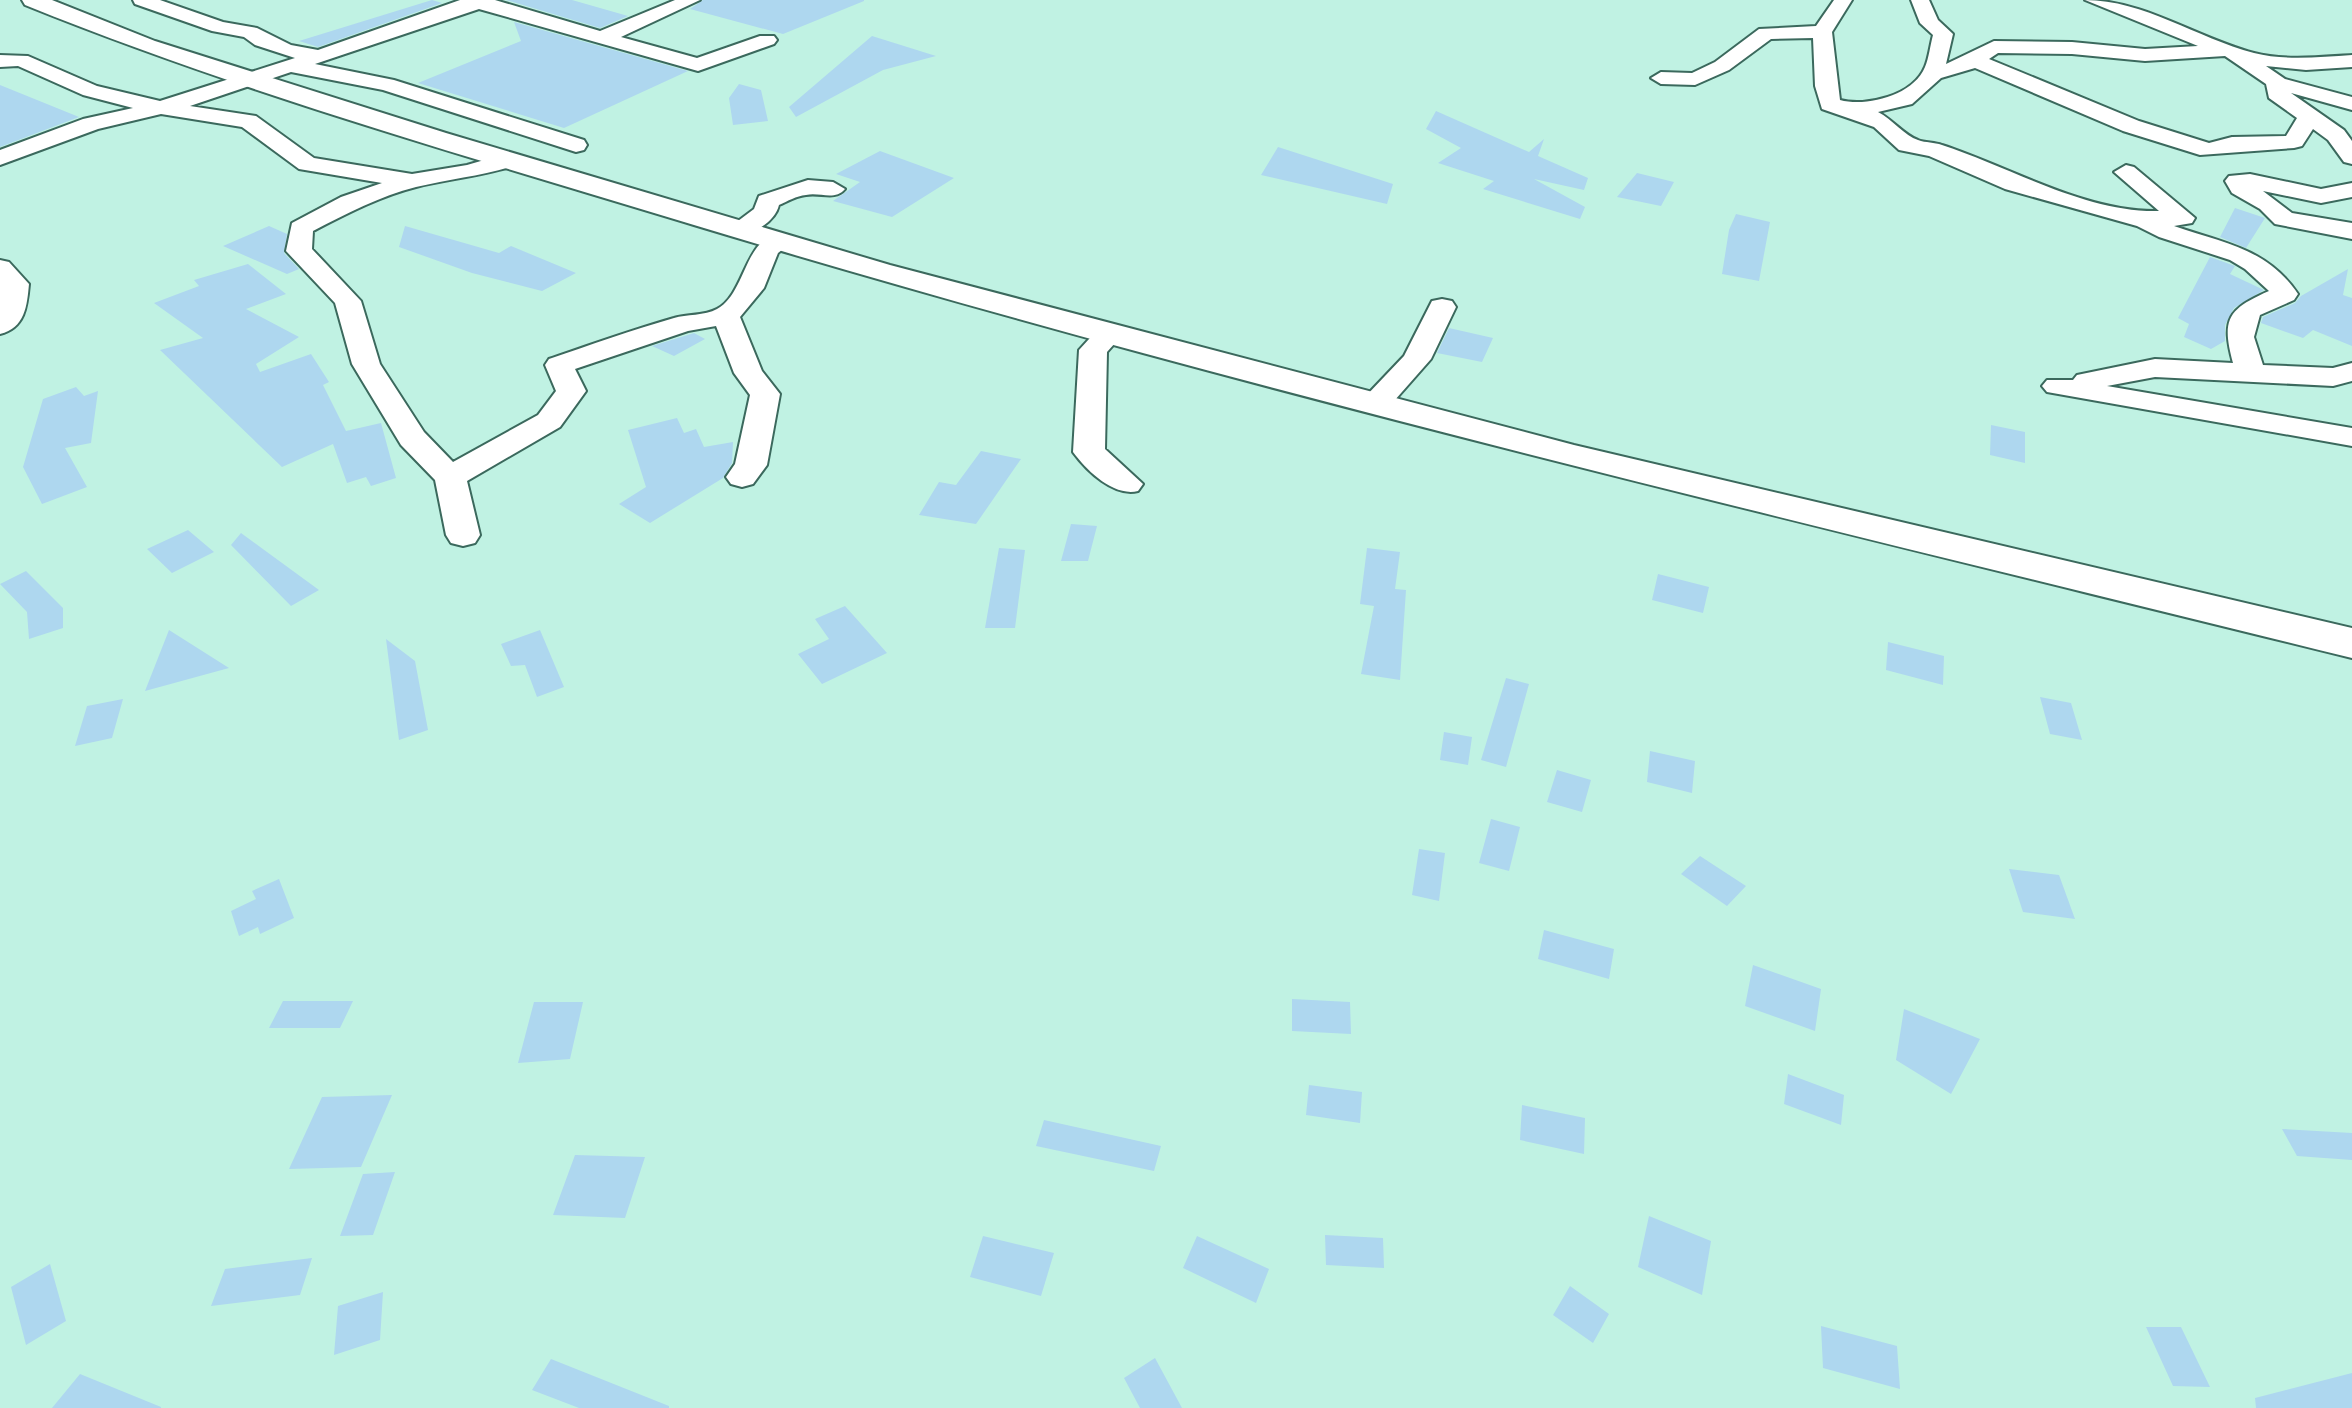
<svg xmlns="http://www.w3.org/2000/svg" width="2352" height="1408" font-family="Ubuntu,sans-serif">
	<rect width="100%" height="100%" fill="#c0f2e3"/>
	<!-- building -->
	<path fill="#aed7ef" d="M 432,0 L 442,3 L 318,47 L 299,41 Z
		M 506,0 L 572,0 L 628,16 L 600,28 Z
		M 703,0 L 864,0 L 864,1 L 783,34 L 690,9 Z
		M 514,22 L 688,71 L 564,128 L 418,83 L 521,41 Z
		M 872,36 L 936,56 L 883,70 L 796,117 L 789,107 Z
		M 739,84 L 761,90 L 768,121 L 733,125 L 729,98 Z
		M 0,85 L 79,117 L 0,147 Z
		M 1436,111 L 1529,152 L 1544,139 L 1538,156 L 1588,178 L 1584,190 L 1534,179 L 1585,207 L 1580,219 L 1483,189 L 1494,181 L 1438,163 L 1461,148 L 1426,129 Z
		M 1278,147 L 1393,184 L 1387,204 L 1261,175 Z
		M 880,151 L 954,178 L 892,217 L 833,201 L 860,182 L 836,174 Z
		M 1637,173 L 1674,182 L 1661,206 L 1617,197 Z
		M 2235,208 L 2265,218 L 2246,248 L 2220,237 Z
		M 1736,214 L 1770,222 L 1759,281 L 1722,274 L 1729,230 Z
		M 269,226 L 287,234 L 284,253 L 299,269 L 287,274 L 223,246 Z
		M 405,226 L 499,253 L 511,246 L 576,273 L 542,291 L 472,273 L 399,247 Z
		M 2210,257 L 2235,266 L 2230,274 L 2264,290 L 2234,308 L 2225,325 L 2225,341 L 2211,349 L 2184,337 L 2189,324 L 2178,318 Z
		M 248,264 L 286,294 L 246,309 L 299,337 L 256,364 L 260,372 L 311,354 L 329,382 L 323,385 L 346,431 L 381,423 L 396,478 L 371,486 L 366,477 L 347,483 L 333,444 L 282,467 L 160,350 L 203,338 L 154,303 L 199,286 L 194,280 Z
		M 2348,269 L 2343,295 L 2352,298 L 2352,346 L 2313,330 L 2303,338 L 2261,323 L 2263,317 L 2295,303 L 2301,296 Z
		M 1449,328 L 1493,338 L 1482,362 L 1437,353 Z
		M 694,333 L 705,339 L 674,356 L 652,346 Z
		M 76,387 L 84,396 L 98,391 L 91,443 L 65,448 L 87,487 L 42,504 L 23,467 L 43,399 Z
		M 677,418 L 684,433 L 696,429 L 704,447 L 733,442 L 732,463 L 723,478 L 650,523 L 619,504 L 646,487 L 628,430 Z
		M 1991,425 L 2025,432 L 2025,463 L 1990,455 Z
		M 981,451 L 1021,459 L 976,524 L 919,515 L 939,482 L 956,485 Z
		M 1071,524 L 1097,526 L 1088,561 L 1061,561 Z
		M 188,530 L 214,552 L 172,573 L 147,549 Z
		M 241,533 L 319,590 L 291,606 L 231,545 Z
		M 999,548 L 1025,550 L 1015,628 L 985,628 Z
		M 1367,548 L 1400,552 L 1395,589 L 1406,590 L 1400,680 L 1361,674 L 1374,606 L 1360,604 Z
		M 26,571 L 63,608 L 63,628 L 29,639 L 27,612 L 0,584 Z
		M 1658,574 L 1709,587 L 1703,613 L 1652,600 Z
		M 845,606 L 887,653 L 822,684 L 798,654 L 829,639 L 815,619 Z
		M 169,630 L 229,668 L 145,691 Z
		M 540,630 L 564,687 L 537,697 L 525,665 L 511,666 L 501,644 Z
		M 386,639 L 415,661 L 428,730 L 399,740 Z
		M 1888,642 L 1944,656 L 1943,685 L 1886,670 Z
		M 1506,678 L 1529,684 L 1506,767 L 1481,760 Z
		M 2040,697 L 2071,703 L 2082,740 L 2050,734 Z
		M 123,699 L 112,738 L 75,746 L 87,706 Z
		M 1444,732 L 1472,737 L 1468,765 L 1440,760 Z
		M 1650,751 L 1695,761 L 1692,793 L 1647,782 Z
		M 1557,770 L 1591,780 L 1582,812 L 1547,802 Z
		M 1491,819 L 1520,827 L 1509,871 L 1479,863 Z
		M 1419,849 L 1445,853 L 1439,901 L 1412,895 Z
		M 1700,856 L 1746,886 L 1727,906 L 1681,874 Z
		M 2009,869 L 2059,875 L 2075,919 L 2023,912 Z
		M 279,879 L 294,918 L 260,934 L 258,927 L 239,936 L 231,911 L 256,899 L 252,891 Z
		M 1544,930 L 1614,949 L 1609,979 L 1538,959 Z
		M 1753,965 L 1821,989 L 1815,1031 L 1745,1006 Z
		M 1292,999 L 1350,1002 L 1351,1034 L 1292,1031 Z
		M 283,1001 L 353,1001 L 340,1028 L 269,1028 Z
		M 534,1002 L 583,1002 L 570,1059 L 518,1063 Z
		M 1904,1009 L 1980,1039 L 1951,1094 L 1896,1060 Z
		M 1788,1074 L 1844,1095 L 1841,1125 L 1784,1104 Z
		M 1309,1085 L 1362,1092 L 1360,1123 L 1306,1115 Z
		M 392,1095 L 361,1167 L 289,1169 L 322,1097 Z
		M 1522,1105 L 1585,1118 L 1584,1154 L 1520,1140 Z
		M 1044,1120 L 1161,1146 L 1154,1171 L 1036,1146 Z
		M 2282,1129 L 2352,1133 L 2352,1160 L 2297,1156 Z
		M 575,1155 L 645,1157 L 625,1218 L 553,1215 Z
		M 395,1172 L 373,1235 L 340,1236 L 363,1174 Z
		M 1649,1216 L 1711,1241 L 1702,1295 L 1638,1267 Z
		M 1325,1235 L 1383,1238 L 1384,1268 L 1326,1265 Z
		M 983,1236 L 1054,1253 L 1041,1296 L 970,1277 Z
		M 1197,1236 L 1269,1269 L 1256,1303 L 1183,1268 Z
		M 312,1258 L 300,1295 L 211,1306 L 225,1269 Z
		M 50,1264 L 66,1321 L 26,1345 L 11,1287 Z
		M 1570,1286 L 1609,1314 L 1593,1343 L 1553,1315 Z
		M 383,1292 L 380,1340 L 334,1355 L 338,1306 Z
		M 1821,1326 L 1897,1346 L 1900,1389 L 1823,1368 Z
		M 2146,1327 L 2181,1327 L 2210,1387 L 2173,1386 Z
		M 1155,1358 L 1182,1408 L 1140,1408 L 1124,1378 Z
		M 551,1359 L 669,1406 L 669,1408 L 579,1408 L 532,1390 Z
		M 2352,1373 L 2352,1408 L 2256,1408 L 2255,1398 Z
		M 80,1374 L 161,1407 L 161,1408 L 52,1408 Z"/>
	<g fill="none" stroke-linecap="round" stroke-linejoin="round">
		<defs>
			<path id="minor" d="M 133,0 L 160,0 L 223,22 L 257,28 L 291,45 L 318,50 L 460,0 L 495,0 L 600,31 L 675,0 L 700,0 L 621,37 L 697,58 L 760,36 L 774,36 L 777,40 L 774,44 L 698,71 L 479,9 L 315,64 L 394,80 L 584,140 L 587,145 L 584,150 L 576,152 L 383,90 L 291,72 L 190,106 L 256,116 L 314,158 L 412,174 L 467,165 L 505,154 L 513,156 L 517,161 L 513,166 C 481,176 449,179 416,187 C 380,196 346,214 313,231 L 312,249 L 361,301 L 380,364 L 424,432 L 453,462 L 538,415 L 556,391 L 545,365 L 549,359 C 590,345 632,330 674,318 C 686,314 705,316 717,309 C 748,293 745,225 789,236 L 793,241 L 778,253 L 764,288 L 740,317 L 762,371 L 780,394 L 767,465 L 753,484 L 742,487 L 731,484 L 726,477 L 735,464 L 750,395 L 734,373 L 716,326 L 688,331 L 575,369 L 586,391 L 560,427 L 467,481 L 480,535 L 475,543 L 463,546 L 451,543 L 446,535 L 435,480 L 401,445 L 352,364 L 335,303 L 286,251 L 292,223 L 341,197 L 382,183 L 299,169 L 242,127 L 161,114 L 98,129 L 0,165 L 0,150 L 83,119 L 133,108 L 83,95 L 18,66 L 0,67 L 0,55 L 28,56 L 97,86 L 160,101 L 295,58 L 255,45 L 244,37 L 212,31 L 135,4 Z
				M 1834,0 L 1852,0 L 1832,32 L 1840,100 C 1866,107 1913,96 1925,67 C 1929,58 1930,46 1933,35 L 1920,23 L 1911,0 L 1929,0 L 1938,20 L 1953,34 L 1946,64 L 1994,41 L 2072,42 L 2145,49 L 2198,46 L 2085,0 C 2144,0 2197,38 2254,53 C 2285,61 2320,57 2352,55 L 2352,67 L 2306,70 L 2266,66 L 2285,79 L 2352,97 L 2352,110 L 2291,93 L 2344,130 L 2352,141 L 2352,164 L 2344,162 L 2328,140 L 2313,129 L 2302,146 L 2294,148 L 2200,155 L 2123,131 L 1975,68 L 1941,78 L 1912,104 L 1878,112 C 1892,119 1905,136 1918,140 C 1926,143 1934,142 1942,145 C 2010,167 2086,213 2159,211 L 2114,172 L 2126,165 L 2134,167 L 2195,218 L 2192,223 L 2174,226 C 2223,243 2267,248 2298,294 L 2294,300 L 2260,315 L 2254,337 L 2263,365 L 2333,368 L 2352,363 L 2352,381 L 2333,386 L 2155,377 L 2107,386 L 2352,428 L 2352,446 L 2047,392 L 2042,386 L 2047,380 L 2073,380 L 2077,375 L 2155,359 L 2233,363 C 2221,319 2228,309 2269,291 L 2245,269 L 2230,260 L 2159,237 L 2137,226 L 2005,189 L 1929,156 L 1899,150 L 1874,127 L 1822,109 L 1815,86 L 1813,38 L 1771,39 L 1729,70 L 1695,85 L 1661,84 L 1651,78 L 1661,72 L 1692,73 L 1715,62 L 1759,29 L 1816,26 ZM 1998,53 L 2072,54 L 2145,61 L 2225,56 L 2266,84 L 2269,98 L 2297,118 L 2286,136 L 2232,137 L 2209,143 L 2139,121 L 1989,59 Z
				M 2250,174 L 2321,189 L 2352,183 L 2352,197 L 2321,203 L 2263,191 L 2292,213 L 2352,223 L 2352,239 L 2275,224 L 2260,209 L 2232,193 L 2225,181 L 2229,176 Z
				M 808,180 L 833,182 L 845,189 C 835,201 820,192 806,195 C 796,196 788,201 779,205 C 775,222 754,233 738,237 L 726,230 L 754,209 L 759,196 Z
				M 0,260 L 9,262 L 29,284 C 27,306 25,328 0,334 Z
				M 1442,299 L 1452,301 L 1456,307 L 1431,359 L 1387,409 L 1365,409 L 1361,403 L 1365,397 L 1404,356 L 1432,301 Z
				M 1110,325 L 1120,327 L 1124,333 L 1107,352 L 1105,449 L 1143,484 L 1138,491 C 1114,497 1087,471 1073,452 L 1079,350 L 1100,327 Z"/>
			<path id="major" d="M 22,0 L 52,0 L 155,41 L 446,133 L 890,265 L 1574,445 L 2352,628 L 2352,658 C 1798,521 1241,390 694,225 C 470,157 243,93 25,5 Z"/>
		</defs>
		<!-- minor casing -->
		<use href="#minor" stroke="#3b695d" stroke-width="4"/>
		<!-- major casing -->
		<use href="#major" stroke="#3b695d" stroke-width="4"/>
		<!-- minor -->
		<use href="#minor" fill="#fff" fill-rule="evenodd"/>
		<!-- major -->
		<use href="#major" fill="#fff" fill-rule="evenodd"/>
	</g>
</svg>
